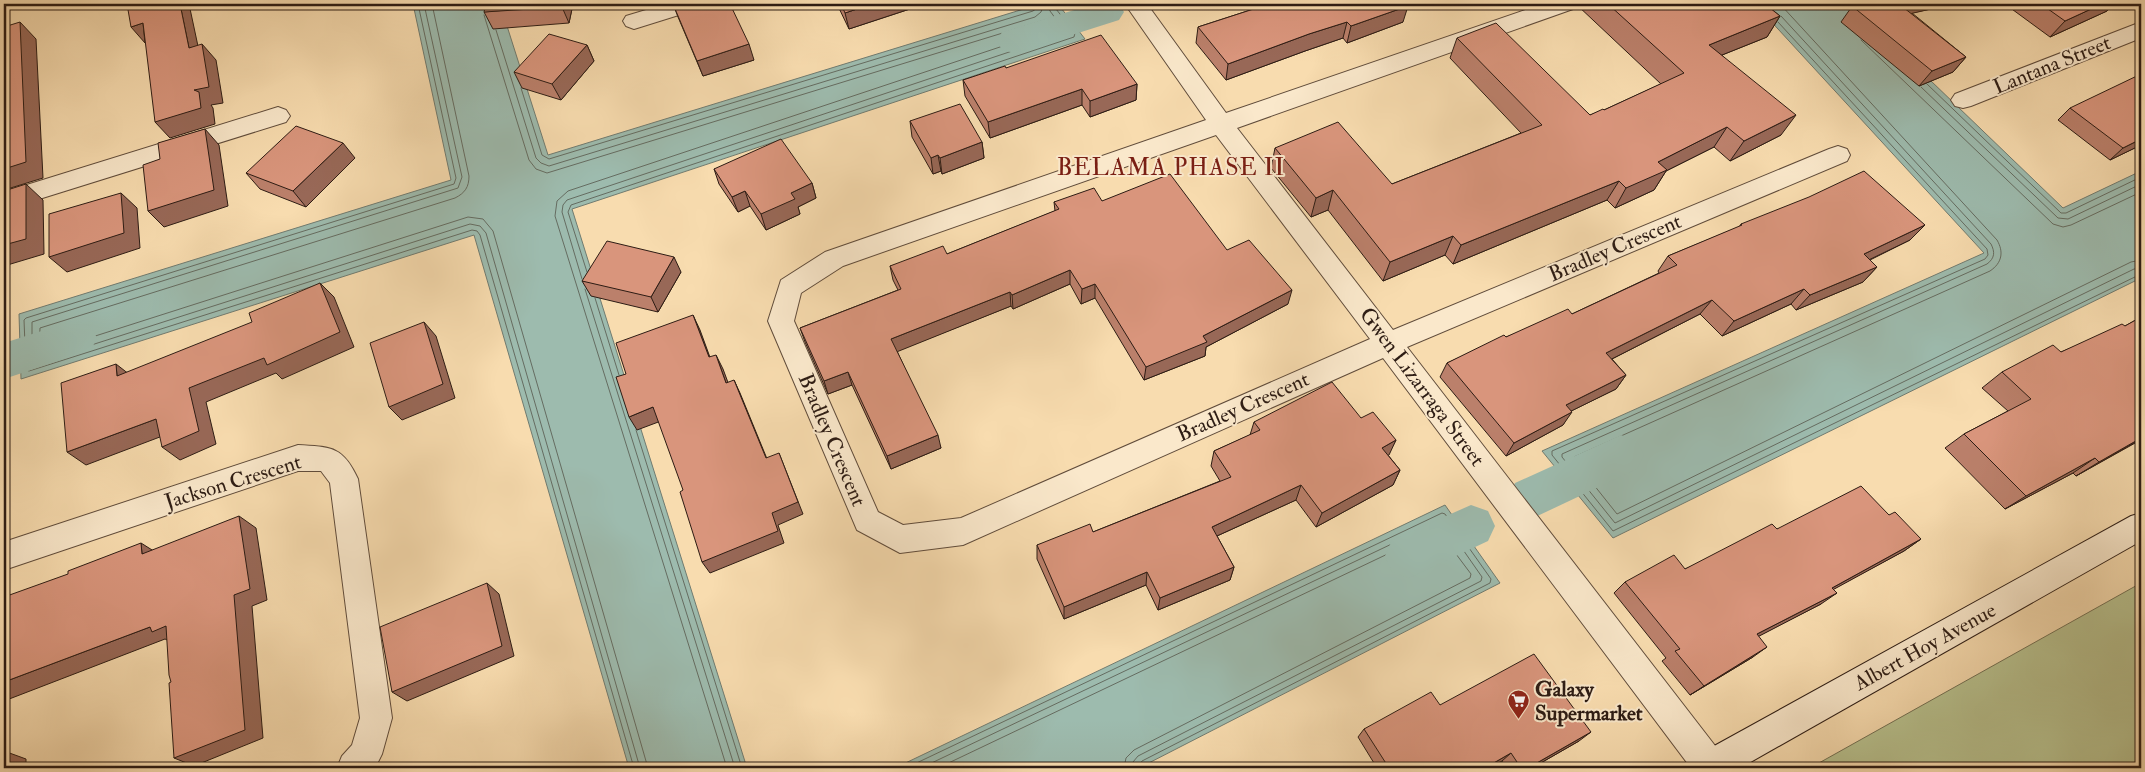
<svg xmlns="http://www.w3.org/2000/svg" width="2145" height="772" font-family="'IM FELL Double Pica',serif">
	<rect width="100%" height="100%" fill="#f8dcaf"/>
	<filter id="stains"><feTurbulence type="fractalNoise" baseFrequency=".004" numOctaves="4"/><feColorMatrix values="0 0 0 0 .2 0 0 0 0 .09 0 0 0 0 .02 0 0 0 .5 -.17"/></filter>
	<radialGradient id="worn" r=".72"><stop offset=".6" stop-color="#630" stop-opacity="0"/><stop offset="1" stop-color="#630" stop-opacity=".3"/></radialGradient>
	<!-- green -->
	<path fill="#b8c28f" stroke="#726f52" d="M 2141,583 L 2141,768 L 1810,768 Z"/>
	<!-- water -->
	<path fill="#9dbbae" stroke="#707b70" d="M 413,4 L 500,4 L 548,155 L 1040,4 L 1058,4 L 1085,39 L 572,209 L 747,768 L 629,768 L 474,235 L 21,379 L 19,314 L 451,180 Z
		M 1755,4 L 1851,4 L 2063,208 L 2141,171 L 2141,278 L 1613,538 L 1542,451 L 1984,253 Z
		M 1445,505 L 1500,583 L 1139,768 L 895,768 Z"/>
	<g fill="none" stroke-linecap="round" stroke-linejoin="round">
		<!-- shore -->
		<path stroke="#656c61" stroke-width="1" d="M 418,4 L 456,178 L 454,184 L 26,318 L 24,320 L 26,370 L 29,371 L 472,230 L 477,231 L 480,235 L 634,768
			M 424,4 L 462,177 L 458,188 L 32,322 L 32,361 L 35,363 L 470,224 L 480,226 L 486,233 L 640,768
			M 432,4 L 469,176 C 469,187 465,193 455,198 L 40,328 L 39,351 L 42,353 L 468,217 L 483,219 L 493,231 L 648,768
			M 1780,4 L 1997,240 C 2004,252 2002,263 1990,271 L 1574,457 L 1574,460 L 1617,514 L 2131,262 L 2141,260
			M 484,15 L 529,160 L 536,169 L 547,173 L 1045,20 L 1052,27 L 1051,30 L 568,191 L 557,201 L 555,216 L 727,768
			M 1781,16 L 1991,244 C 1995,252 1995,258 1987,264 L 1562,454 L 1562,457 L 1615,523 L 2134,269 L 2141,268
			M 1778,22 L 1987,249 L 1988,255 L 1985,259 L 1552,451 L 1552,455 L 1613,531 L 2141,274
			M 496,30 L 536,158 L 541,163 L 549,166 L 1035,17 L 1041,12 L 1044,4
			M 1861,40 L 2053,224 L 2063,227 L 2071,225 L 2141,192
			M 1927,84 L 2061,213 L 2066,213 L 2141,177
			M 1921,87 L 2058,218 L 2068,219 L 2141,184
			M 521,88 L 542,155 L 549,159 L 1033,11 L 1037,8 L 1037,4
			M 587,272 L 568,212 L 571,205 L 1074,37 L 1075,33 L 1056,9 L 1055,4
			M 582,279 L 562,212 L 563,205 L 567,200 L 1063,34 L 1064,30 L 1050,11 L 1048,4
			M 585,289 L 735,768
			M 595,298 L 619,375
			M 636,430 L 742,768
			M 906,768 L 1442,513 L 1445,514 L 1491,579 L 1490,583 L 1142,761 L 1138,768
			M 921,768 L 1440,521 L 1443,521 L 1482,577 L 1481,581 L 1138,756 L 1133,762 L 1132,768
			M 938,768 L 1438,530 L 1471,574 L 1470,578 L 1134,750 L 1126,758 L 1124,768"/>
		<!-- canal -->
		<path fill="#9dbbae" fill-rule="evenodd" d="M 1094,4 L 1119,4 L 1124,12 L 1119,20 L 1015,53 L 1002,50 L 997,41 L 1002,32 Z
			M 76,320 L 91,326 L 97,338 L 91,350 L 4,379 L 4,343 Z
			M 1621,435 L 1637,441 L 1644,455 L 1637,469 L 1531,519 L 1515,513 L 1508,498 L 1515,483 Z
			M 1471,505 L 1488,511 L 1495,526 L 1488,541 L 1409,578 L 1392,572 L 1385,556 L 1392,540 Z"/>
		<defs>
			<path id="street" d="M 666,4 L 701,4 L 698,9 L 634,29 L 626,26 L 623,21 L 626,16 Z
				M 1125,4 L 1147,4 L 1226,113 L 1543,4 L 1576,4 L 1573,9 L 1237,128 L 1393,330 L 1829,149 L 1838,146 L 1847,149 L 1850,155 L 1847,161 L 1407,347 L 1723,756 L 1727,768 L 1691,768 L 1383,358 L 963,545 L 900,553 L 857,530 L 768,321 L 781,280 L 825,252 L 1206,120 ZM 1216,135 L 1370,339 L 961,518 L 903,525 L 878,512 L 794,321 L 801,293 L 843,266 Z
				M 2141,22 L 2141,38 L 1971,106 L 1963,108 L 1955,106 L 1951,100 L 1955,94 Z
				M 278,107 L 286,110 L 290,116 L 286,122 L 4,210 L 4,192 Z
				M 298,445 C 331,447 343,446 358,479 L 392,718 L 382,754 L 375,768 L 337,768 L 342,756 L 352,745 L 360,718 L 330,483 L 321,471 L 298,471 L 4,570 L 4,542 Z"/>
			<path id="secondary" d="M 2141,513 L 2141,541 L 1740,768 L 1692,768 L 1696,756 L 2131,516 Z"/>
		</defs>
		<!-- street casing -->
		<use href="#street" stroke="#604c3b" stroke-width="2"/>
		<!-- secondary casing -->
		<use href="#secondary" stroke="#2d1c14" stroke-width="2"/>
		<!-- street -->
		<use href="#street" fill="#fae8cb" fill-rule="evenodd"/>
		<!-- secondary -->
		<use href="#secondary" fill="#fae8cb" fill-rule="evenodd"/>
	</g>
	<!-- wall -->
	<path fill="#bb806b" stroke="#2d1c14" d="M 573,4 L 569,23 L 493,29 L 484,12 Z
		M 673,4 L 754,60 L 703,76 L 678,17 Z
		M 837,4 L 925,4 L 849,29 Z
		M 1269,4 L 1403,22 L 1347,43 L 1343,38 L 1305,51 L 1226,80 L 1196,43 L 1198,27 Z
		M 1577,4 L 1765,4 L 1780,16 L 1767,37 L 1722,55 L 1781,135 L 1730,161 L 1714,147 L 1666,171 L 1654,190 L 1615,208 L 1607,200 L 1453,264 L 1445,255 L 1383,281 L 1328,210 L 1311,217 L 1271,168 L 1275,148 L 1392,184 L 1521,133 L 1450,58 L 1457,38 L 1590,115 L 1604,110 L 1661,84 L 1577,5 Z
		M 1852,4 L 1953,4 L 1912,13 L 1966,57 L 1953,72 L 1919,86 L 1841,22 L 1853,5 Z
		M 2005,4 L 2113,4 L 2107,11 L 2050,37 Z
		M 587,45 L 594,61 L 561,100 L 522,88 L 514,72 Z
		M 1006,68 L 1137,84 L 1136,100 L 1090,117 L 1082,105 L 990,138 L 965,96 L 963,80 Z
		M 2070,108 L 2141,145 L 2110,160 L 2058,120 Z
		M 910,121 L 982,142 L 984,158 L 942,174 L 941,171 L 933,174 L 912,137 Z
		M 355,158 L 306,207 L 260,189 L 246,173 Z
		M 714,169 L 812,183 L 816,198 L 798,207 L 800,214 L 766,230 L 750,206 L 738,212 L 719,184 Z
		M 1102,201 L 1227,250 L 1288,304 L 1206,347 L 1205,356 L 1144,380 L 1095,298 L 1081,304 L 1070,284 L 1013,309 L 1011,306 L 897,351 L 941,448 L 891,469 L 852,385 L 828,394 L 805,342 L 800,328 L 898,290 L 893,280 L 890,266 L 947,254 L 1055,211 L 1054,202 Z
		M 1741,224 L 1925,225 L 1910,240 L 1870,260 L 1877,267 L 1863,282 L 1796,310 L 1791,304 L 1722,336 L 1700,314 L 1612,359 L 1626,375 L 1616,389 L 1571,411 L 1563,425 L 1506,456 L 1440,377 L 1447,363 L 1506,337 L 1572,314 L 1659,273 L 1658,271 L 1668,256 L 1739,227 Z
		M 681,272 L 658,312 L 591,296 L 582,281 Z
		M 2141,317 L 2141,445 L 2137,442 L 2076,476 L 2073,473 L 2005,509 L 1945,448 L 1964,434 L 2008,411 L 1982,388 L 2002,372 L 2061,352 L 2125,326 Z
		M 1361,418 L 1396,440 L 1388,455 L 1400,470 L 1393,485 L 1316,527 L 1296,500 L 1217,536 L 1234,567 L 1230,580 L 1158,610 L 1146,585 L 1064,619 L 1037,559 L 1037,545 L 1093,532 L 1220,481 L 1211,466 L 1214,451 L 1250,435 L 1254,422 Z
		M 1889,515 L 1921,539 L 1904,551 L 1833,589 L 1821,604 L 1758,636 L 1753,657 L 1690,695 L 1662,661 L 1666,658 L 1614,593 L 1625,582 L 1685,569 L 1777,529 Z
		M 1440,705 L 1579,741 L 1532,768 L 1506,768 L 1502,761 L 1489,768 L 1377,768 L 1358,737 L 1364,729 Z"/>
	<!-- shaded-wall -->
	<path fill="#986857" stroke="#2d1c14" d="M 180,4 L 189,4 L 202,65 L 189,48 Z
		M 562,4 L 573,4 L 569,23 L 562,7 Z
		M 872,4 L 925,4 L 849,29 L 845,13 Z
		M 1898,4 L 1953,4 L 1887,19 Z
		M 2102,4 L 2113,4 L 2107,11 L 2050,37 L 2065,21 Z
		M 1408,6 L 1403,22 L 1347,43 L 1351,26 Z
		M 1780,16 L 1767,37 L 1697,65 L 1709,45 Z
		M 20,22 L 36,39 L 43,178 L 4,190 L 4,169 Z
		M 1347,22 L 1343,38 L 1305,51 L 1226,80 L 1228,64 L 1309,34 Z
		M 143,23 L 145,43 L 131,27 Z
		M 202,44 L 216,60 L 223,103 L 211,105 L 213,108 L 215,124 L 170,138 L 155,122 L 194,90 Z
		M 749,44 L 754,60 L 703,76 L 697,61 Z
		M 587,45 L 594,61 L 561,100 L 552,84 Z
		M 1966,57 L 1953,72 L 1919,86 L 1932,71 Z
		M 1137,84 L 1136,100 L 1090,117 L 1090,101 Z
		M 1082,89 L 1082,105 L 990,138 L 988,122 Z
		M 1796,115 L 1781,135 L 1730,161 L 1744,141 Z
		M 1727,127 L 1714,147 L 1666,171 L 1654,190 L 1615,208 L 1626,188 L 1658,162 Z
		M 205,129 L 219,145 L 228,206 L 164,227 L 148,211 Z
		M 2141,139 L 2141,145 L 2110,160 L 2123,148 Z
		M 982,142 L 984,158 L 942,174 L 940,158 Z
		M 343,143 L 355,158 L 306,207 L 293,191 Z
		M 938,155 L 941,171 L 933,174 L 931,158 Z
		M 1619,181 L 1607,200 L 1453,264 L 1461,245 Z
		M 812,183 L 816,198 L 798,207 L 800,214 L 766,230 L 761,214 L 791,193 Z
		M 26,184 L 43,200 L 44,254 L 4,266 L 4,245 Z
		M 1333,190 L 1328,210 L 1311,217 L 1316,198 Z
		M 745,191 L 750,206 L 738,212 L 732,197 Z
		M 121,193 L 137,208 L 140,248 L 67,272 L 49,257 Z
		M 1925,225 L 1910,240 L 1850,269 L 1864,254 Z
		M 1453,236 L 1445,255 L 1383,281 L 1390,262 Z
		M 674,257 L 681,272 L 658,312 L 651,297 Z
		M 1877,267 L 1863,282 L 1796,310 L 1810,295 Z
		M 1070,270 L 1070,284 L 1013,309 L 1012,295 Z
		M 320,283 L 334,297 L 354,347 L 282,379 L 276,373 L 206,402 L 216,444 L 180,460 L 162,447 L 189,388 Z
		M 1095,284 L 1095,298 L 1081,304 L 1082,289 Z
		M 1804,289 L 1791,304 L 1722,336 L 1734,321 Z
		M 1292,290 L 1288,304 L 1206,347 L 1205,356 L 1144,380 L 1146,367 L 1203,336 Z
		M 1010,292 L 1011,306 L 894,353 L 891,339 Z
		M 1712,300 L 1700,314 L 1596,367 L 1606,353 Z
		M 693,315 L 700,330 L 715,371 L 709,357 Z
		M 424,322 L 436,336 L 455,398 L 402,420 L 389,407 Z
		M 716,355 L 723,369 L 733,396 L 726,383 Z
		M 116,364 L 134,378 L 117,376 Z
		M 848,372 L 852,385 L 828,394 L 824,381 Z
		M 1626,375 L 1616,389 L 1557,418 L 1566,405 Z
		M 734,380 L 740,393 L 772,471 L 766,458 Z
		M 653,407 L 661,421 L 637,430 L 629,417 Z
		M 1572,412 L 1563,425 L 1506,456 L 1514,443 Z
		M 156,419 L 173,432 L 86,465 L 67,452 Z
		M 938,435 L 941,448 L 891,469 L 887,456 Z
		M 2141,438 L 2141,439 L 2076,476 L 2099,462 Z
		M 1396,440 L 1389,455 L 1375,463 L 1382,448 Z
		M 779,453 L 803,514 L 778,525 L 784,543 L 710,573 L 702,562 L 772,513 Z
		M 2095,458 L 2073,473 L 2005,509 L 2026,496 Z
		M 1400,470 L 1393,485 L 1316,527 L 1322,513 Z
		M 1301,485 L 1296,500 L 1208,540 L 1212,527 Z
		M 239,516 L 256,528 L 267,600 L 252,606 L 263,738 L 194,766 L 174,758 L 234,595 Z
		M 1921,539 L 1904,551 L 1816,599 L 1832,588 Z
		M 141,543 L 160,555 L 142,554 Z
		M 1234,567 L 1230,580 L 1158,610 L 1160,598 Z
		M 1147,572 L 1146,585 L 1064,619 L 1064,607 Z
		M 487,583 L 499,594 L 514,656 L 407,701 L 392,692 Z
		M 1837,593 L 1821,604 L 1742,645 L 1757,634 Z
		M 166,626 L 172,642 L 165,639 L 4,701 L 4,682 L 150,627 Z
		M 1767,647 L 1753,657 L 1690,695 L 1704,686 Z
		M 1591,732 L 1579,741 L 1532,768 L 1528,768 Z
		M 4,751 L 26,759 L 26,768 L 4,768 Z
		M 1511,753 L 1502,761 L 1489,768 L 1485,768 Z"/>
	<!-- building -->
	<path fill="#d9957c" stroke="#2d1c14" d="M 127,4 L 180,4 L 189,48 L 202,44 L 209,87 L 194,90 L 199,92 L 201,108 L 155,122 L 143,23 L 131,27 Z
		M 486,4 L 562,4 L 562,7 L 484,12 Z
		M 673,4 L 730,4 L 749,44 L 697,61 Z
		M 841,4 L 872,4 L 845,13 Z
		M 1269,4 L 1406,4 L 1408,6 L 1351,26 L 1347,22 L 1309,34 L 1228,64 L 1198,27 Z
		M 1608,4 L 1765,4 L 1780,16 L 1709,45 L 1796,115 L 1744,141 L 1727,127 L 1658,162 L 1667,170 L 1626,188 L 1619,181 L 1461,245 L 1453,236 L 1390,262 L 1333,190 L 1316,198 L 1275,148 L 1338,122 L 1392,184 L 1542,125 L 1457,38 L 1496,23 L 1590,115 L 1603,109 L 1604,110 L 1684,73 Z
		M 1854,4 L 1899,4 L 1966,57 L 1932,71 L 1852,6 Z
		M 2041,4 L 2102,4 L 2065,21 Z
		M 20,22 L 26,162 L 4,169 L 4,27 Z
		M 549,34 L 587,45 L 552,84 L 514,72 Z
		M 1101,35 L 1137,84 L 1090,101 L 1082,89 L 988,122 L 963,80 L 1005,66 L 1006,68 Z
		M 2141,74 L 2141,139 L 2123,148 L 2070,108 Z
		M 960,104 L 982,142 L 940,158 L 938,155 L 931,158 L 910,121 Z
		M 296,126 L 343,143 L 293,191 L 246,173 Z
		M 205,129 L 214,190 L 148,211 L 143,165 L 160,159 L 158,143 Z
		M 781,139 L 812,183 L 791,193 L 795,199 L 761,214 L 745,191 L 732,197 L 714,169 Z
		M 1864,171 L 1925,225 L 1864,254 L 1877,267 L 1810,295 L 1804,289 L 1734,321 L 1712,300 L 1606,353 L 1626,375 L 1566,405 L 1572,412 L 1514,443 L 1447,363 L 1504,335 L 1506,337 L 1568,309 L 1572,314 L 1677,265 L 1668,256 L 1742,225 L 1741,224 L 1809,197 Z
		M 1170,174 L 1227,250 L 1249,240 L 1292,290 L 1203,336 L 1207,342 L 1146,367 L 1095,284 L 1082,289 L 1070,270 L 1012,295 L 1010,292 L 891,339 L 938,435 L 887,456 L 848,372 L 824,381 L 800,328 L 901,289 L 890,266 L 943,246 L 947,254 L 1059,209 L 1054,202 L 1094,188 L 1102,201 Z
		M 26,184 L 26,239 L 4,245 L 4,191 Z
		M 121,193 L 124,233 L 49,257 L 49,214 Z
		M 607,241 L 674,257 L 651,297 L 582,281 Z
		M 320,283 L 340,332 L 267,365 L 264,358 L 189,388 L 199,431 L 162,447 L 156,419 L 67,452 L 61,383 L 116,364 L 117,376 L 252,322 L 249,313 Z
		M 693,315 L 709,357 L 716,355 L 726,383 L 734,380 L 766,458 L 779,453 L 798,502 L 772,513 L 778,531 L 702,562 L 680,492 L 683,490 L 653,407 L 629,417 L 616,377 L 626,374 L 616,343 Z
		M 2141,317 L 2141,438 L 2099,462 L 2095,458 L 2026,496 L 1964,434 L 2031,399 L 2002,372 L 2053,345 L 2061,352 L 2122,324 L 2125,326 Z
		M 424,322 L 443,384 L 389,407 L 370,343 Z
		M 1332,382 L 1361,418 L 1373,412 L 1396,440 L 1382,448 L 1400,470 L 1322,513 L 1301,485 L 1212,527 L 1234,567 L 1160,598 L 1147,572 L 1064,607 L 1037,545 L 1090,524 L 1093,532 L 1231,477 L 1214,451 L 1260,430 L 1254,422 Z
		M 1861,486 L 1889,515 L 1895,512 L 1921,539 L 1832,588 L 1837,593 L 1757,634 L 1767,647 L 1704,686 L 1675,651 L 1680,649 L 1625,582 L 1674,555 L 1685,569 L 1772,524 L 1777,529 Z
		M 239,516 L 250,589 L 234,595 L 245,730 L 174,758 L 169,683 L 171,682 L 169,675 L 166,626 L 152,632 L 150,627 L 4,682 L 4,597 L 68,574 L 68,571 L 141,543 L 142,554 Z
		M 487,583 L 502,646 L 392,692 L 380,627 Z
		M 1534,654 L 1591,732 L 1528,768 L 1521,768 L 1511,753 L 1485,768 L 1389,768 L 1364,729 L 1431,692 L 1440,705 Z"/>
	<!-- icons -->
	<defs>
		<symbol id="supermarket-pin" viewBox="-11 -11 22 30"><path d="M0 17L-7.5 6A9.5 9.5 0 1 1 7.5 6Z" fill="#8f2418" stroke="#fae8cb"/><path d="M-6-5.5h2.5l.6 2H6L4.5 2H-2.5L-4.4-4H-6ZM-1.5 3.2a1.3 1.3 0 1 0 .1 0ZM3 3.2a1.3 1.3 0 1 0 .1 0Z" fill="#fff"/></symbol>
	</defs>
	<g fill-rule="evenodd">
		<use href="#supermarket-pin" x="1506" y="688" width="25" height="34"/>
	</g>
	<g text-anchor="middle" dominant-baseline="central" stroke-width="4" stroke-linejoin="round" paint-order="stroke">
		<!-- street labels -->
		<g font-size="21" fill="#2d1c14" stroke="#fae8cb">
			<text transform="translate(2052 65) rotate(-22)">Lantana Street</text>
			<text transform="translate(1615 248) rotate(-23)">Bradley Crescent</text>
			<text transform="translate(1422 387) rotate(53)">Gwen Lizarraga Street</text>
			<text transform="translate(1243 407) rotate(-24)">Bradley Crescent</text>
			<text transform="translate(832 440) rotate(67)">Bradley Crescent</text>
			<text transform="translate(233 482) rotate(-17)">Jackson Crescent</text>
			<text transform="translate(1925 647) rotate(-29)">Albert Hoy Avenue</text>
		</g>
		<!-- poi labels -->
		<g font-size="21" font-weight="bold" fill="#2d1c14" stroke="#fae8cb" text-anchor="start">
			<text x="1535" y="689">Galaxy<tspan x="1535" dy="24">Supermarket</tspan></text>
		</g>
		<!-- quarter labels -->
		<g font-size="24" letter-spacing="1" fill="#7a1f14" stroke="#fae8cb">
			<text x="1171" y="167">BELAMA PHASE II</text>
		</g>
	</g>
	<!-- margin -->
	<rect width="2145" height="772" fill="none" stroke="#f8dcaf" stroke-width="20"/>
	<rect x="5" y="5" width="2135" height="762" fill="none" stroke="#2d1c14" stroke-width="2.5"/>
	<rect x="10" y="10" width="2125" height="752" fill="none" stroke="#2d1c14"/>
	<rect width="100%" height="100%" filter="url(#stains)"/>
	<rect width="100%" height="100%" fill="url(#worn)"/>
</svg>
